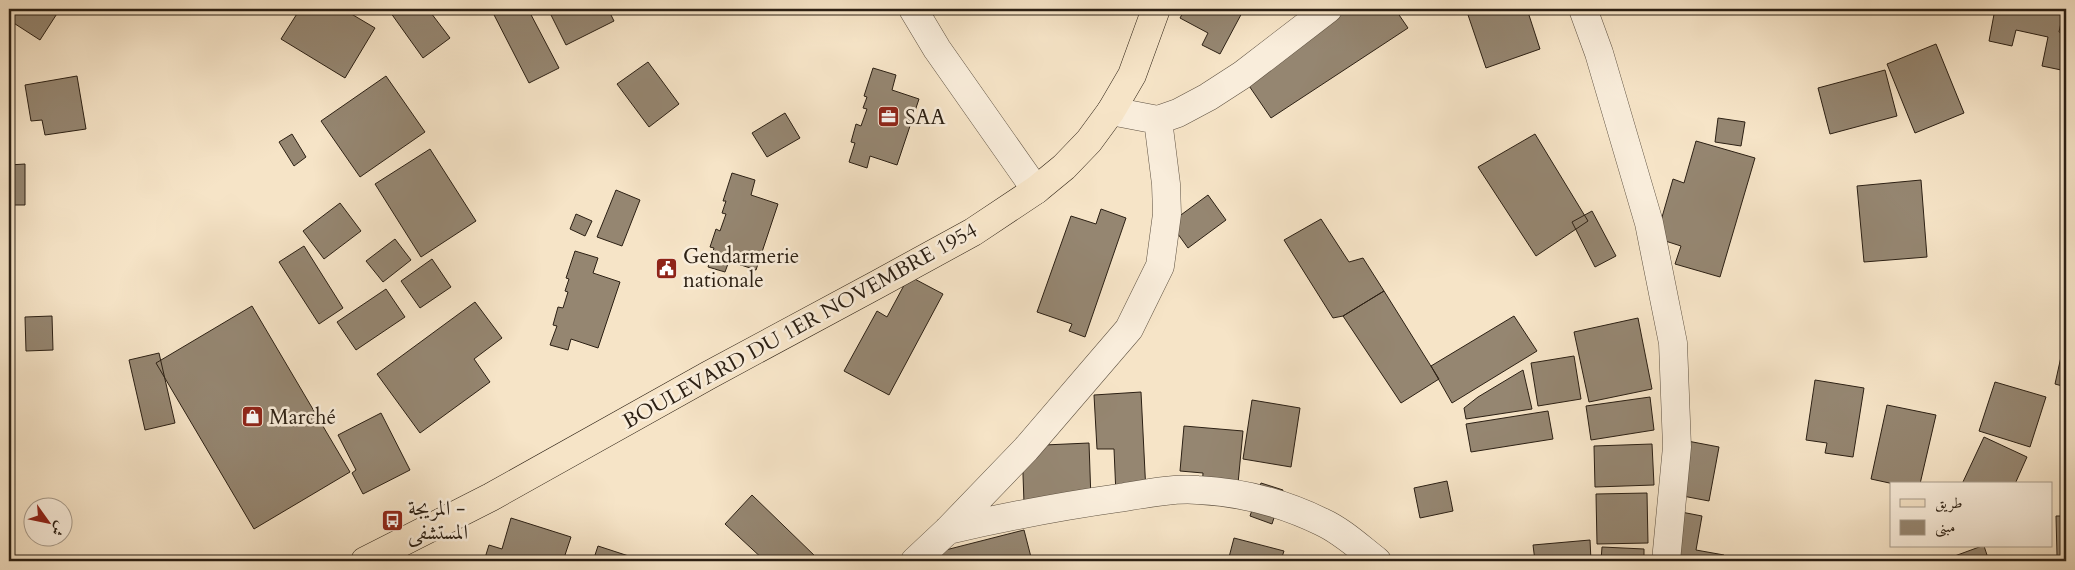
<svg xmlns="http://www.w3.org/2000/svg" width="2075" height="570" font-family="Cardo,Amiri,serif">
	<rect width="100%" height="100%" fill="#f6e4c7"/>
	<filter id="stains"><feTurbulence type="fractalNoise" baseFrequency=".004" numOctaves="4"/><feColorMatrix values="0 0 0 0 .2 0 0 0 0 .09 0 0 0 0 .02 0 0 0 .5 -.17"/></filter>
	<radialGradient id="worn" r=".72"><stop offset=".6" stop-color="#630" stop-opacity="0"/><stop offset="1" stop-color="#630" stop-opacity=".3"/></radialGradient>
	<!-- building -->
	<path fill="#958671" stroke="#2c2014" d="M 9,9 L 60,9 L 40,40 L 9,20 Z
		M 300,9 L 309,14 L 312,9 L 343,9 L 375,28 L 345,78 L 281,39 Z
		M 388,9 L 428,9 L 450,38 L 423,58 Z
		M 491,9 L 528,9 L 559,68 L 529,83 Z
		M 548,9 L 608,9 L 614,21 L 566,45 Z
		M 1185,9 L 1244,9 L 1220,54 L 1202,45 L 1208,33 L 1180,18 Z
		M 1346,9 L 1395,9 L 1408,28 L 1271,118 L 1243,77 Z
		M 1466,9 L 1527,9 L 1540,49 L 1486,68 Z
		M 1995,9 L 2064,9 L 2059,32 L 2066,34 L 2066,71 L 2042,66 L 2048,37 L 2016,30 L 2012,46 L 1989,41 Z
		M 1936,44 L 1964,113 L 1915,133 L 1887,64 Z
		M 648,62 L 679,104 L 649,127 L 617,84 Z
		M 873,68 L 896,75 L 892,90 L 919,99 L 897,165 L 870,156 L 867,168 L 849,162 L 855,143 L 851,142 L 856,124 L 861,126 L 867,109 L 863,108 L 867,97 L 864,96 Z
		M 1885,70 L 1897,116 L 1830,134 L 1818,88 Z
		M 77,76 L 86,129 L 45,135 L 42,120 L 31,121 L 25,85 Z
		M 386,76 L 425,132 L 360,177 L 321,121 Z
		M 785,113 L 800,138 L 767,157 L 752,133 Z
		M 1718,118 L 1745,122 L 1741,146 L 1715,142 Z
		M 292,134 L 306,157 L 294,166 L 279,142 Z
		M 1535,134 L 1588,221 L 1536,256 L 1478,167 Z
		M 1696,141 L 1755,158 L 1720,277 L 1675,264 L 1681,246 L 1656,238 L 1673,179 L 1684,183 Z
		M 430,149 L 476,221 L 421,257 L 375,184 Z
		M 25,164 L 25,205 L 9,205 L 9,165 Z
		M 732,173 L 755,180 L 751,195 L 778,204 L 756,270 L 729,261 L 725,272 L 708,267 L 714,248 L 710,247 L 716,229 L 720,231 L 726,214 L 722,213 L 726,201 L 723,201 Z
		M 1921,180 L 1927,257 L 1864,262 L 1857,186 Z
		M 616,190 L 640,200 L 622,246 L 597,237 Z
		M 1208,195 L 1226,220 L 1188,248 L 1170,223 Z
		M 340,203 L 361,231 L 324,259 L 303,231 Z
		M 1101,209 L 1126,218 L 1085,337 L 1069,331 L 1072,324 L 1037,312 L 1071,216 L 1096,224 Z
		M 1592,211 L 1616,256 L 1595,267 L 1572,222 Z
		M 576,214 L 592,221 L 585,236 L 570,229 Z
		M 1321,219 L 1349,262 L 1363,258 L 1384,291 L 1343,316 L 1333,318 L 1284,240 Z
		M 395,239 L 411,260 L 383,282 L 366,261 Z
		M 304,246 L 343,308 L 319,324 L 279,262 Z
		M 575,251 L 598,258 L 593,273 L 620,282 L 598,348 L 571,339 L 568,350 L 550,345 L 557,326 L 553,325 L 558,307 L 563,308 L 568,292 L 565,291 L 569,279 L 566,278 Z
		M 432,259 L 451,287 L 420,308 L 401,281 Z
		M 909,276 L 943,294 L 889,395 L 844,371 L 877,311 L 887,317 Z
		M 386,289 L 405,317 L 356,350 L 337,322 Z
		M 1384,291 L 1439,379 L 1401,403 L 1343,316 Z
		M 475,302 L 502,338 L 474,359 L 490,382 L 420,433 L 377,374 Z
		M 252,306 L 350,472 L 254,529 L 156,363 Z
		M 52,316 L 53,350 L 26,351 L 25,317 Z
		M 1514,316 L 1537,351 L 1452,403 L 1431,366 Z
		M 1638,318 L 1652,389 L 1589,402 L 1574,332 Z
		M 2066,334 L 2066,387 L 2055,384 Z
		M 159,353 L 175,423 L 145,430 L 129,360 Z
		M 1574,356 L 1581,399 L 1538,406 L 1531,363 Z
		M 1523,370 L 1532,409 L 1466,419 L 1464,408 L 1478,397 Z
		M 1815,380 L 1864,388 L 1853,457 L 1825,453 L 1827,443 L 1806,440 Z
		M 1995,382 L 2046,397 L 2030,447 L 1979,431 Z
		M 1141,392 L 1146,493 L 1116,495 L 1114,449 L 1097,449 L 1094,395 Z
		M 1650,397 L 1654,430 L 1591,440 L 1586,406 Z
		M 1252,400 L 1300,408 L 1291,467 L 1243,459 Z
		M 1887,405 L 1936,415 L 1920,484 L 1894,484 L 1871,479 Z
		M 1548,411 L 1553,439 L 1471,452 L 1466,424 Z
		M 381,413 L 410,470 L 363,494 L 352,473 L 356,470 L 338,435 Z
		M 1184,426 L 1243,431 L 1237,494 L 1202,491 L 1203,473 L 1180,471 Z
		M 1984,437 L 2027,457 L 2015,484 L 1962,484 Z
		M 1677,439 L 1719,447 L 1709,501 L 1667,493 Z
		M 1089,443 L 1091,500 L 1024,503 L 1022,446 Z
		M 1652,444 L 1654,485 L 1595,487 L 1594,446 Z
		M 1447,481 L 1453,511 L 1420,518 L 1414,488 Z
		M 1261,483 L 1283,490 L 1272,524 L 1250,516 Z
		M 1647,493 L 1648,543 L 1597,544 L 1596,494 Z
		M 752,495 L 817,558 L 814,561 L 765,561 L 725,524 Z
		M 1676,511 L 1702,516 L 1696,550 L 1724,555 L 1723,559 L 1738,561 L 1666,561 Z
		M 2056,516 L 2066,516 L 2066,555 L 2057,556 Z
		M 511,518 L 571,537 L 563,561 L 484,561 L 489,545 L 502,549 Z
		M 1024,530 L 1032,561 L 928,561 L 926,555 Z
		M 1234,538 L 1284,551 L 1282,557 L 1298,561 L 1228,561 Z
		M 1590,540 L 1591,561 L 1535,561 L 1533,545 Z
		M 598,546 L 644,561 L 593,561 Z
		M 1984,546 L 1989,561 L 1941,561 L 1982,546 Z
		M 1602,547 L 1644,549 L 1644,561 L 1601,561 Z"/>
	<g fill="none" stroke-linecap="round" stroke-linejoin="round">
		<defs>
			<path id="minor" d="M 913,9 L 937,49 L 1036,190
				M 1583,9 L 1599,53 L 1649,223 L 1673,343 L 1677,447 L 1666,561
				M 1111,111 L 1158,120 L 1178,113 L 1208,97 L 1242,75 L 1328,9
				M 948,530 C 1005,517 1061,506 1119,498 C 1144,494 1173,488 1198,490 C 1241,492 1283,503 1322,522 C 1342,531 1360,548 1377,561
				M 915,561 L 948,530 L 1026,449 L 1129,329 L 1160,266 L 1167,214 L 1166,184 L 1158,120"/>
			<path id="major" d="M 365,561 L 491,497 L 709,375 L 878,284 L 973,232 L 1036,190 L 1064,167 L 1089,141 L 1111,111 L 1132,75 L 1156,9"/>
		</defs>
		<!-- minor casing -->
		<use href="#minor" stroke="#5e5141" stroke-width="29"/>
		<!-- major casing -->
		<use href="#major" stroke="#2c2014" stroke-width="29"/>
		<!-- minor -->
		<use href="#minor" stroke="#f9eddb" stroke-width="28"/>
		<!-- major -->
		<use href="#major" stroke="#f6e4c7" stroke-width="28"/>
	</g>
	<!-- icons -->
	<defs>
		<symbol id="office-square" viewBox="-11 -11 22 22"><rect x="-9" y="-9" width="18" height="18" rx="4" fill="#8f2418" stroke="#f9eddb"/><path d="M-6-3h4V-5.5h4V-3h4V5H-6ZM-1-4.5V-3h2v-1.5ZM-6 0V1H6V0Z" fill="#fff"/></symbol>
		<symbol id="civic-square" viewBox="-11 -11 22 22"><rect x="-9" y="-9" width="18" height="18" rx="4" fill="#8f2418" stroke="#f9eddb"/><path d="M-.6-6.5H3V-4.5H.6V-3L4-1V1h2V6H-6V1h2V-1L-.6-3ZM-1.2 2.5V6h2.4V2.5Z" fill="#fff"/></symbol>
		<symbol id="shop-square" viewBox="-11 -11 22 22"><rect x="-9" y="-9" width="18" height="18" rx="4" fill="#8f2418" stroke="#f9eddb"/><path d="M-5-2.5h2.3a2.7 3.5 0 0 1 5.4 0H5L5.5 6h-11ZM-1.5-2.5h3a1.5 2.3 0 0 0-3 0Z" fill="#fff"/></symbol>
		<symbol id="bus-square" viewBox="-11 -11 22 22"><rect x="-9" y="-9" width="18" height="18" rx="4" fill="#8f2418" stroke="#f9eddb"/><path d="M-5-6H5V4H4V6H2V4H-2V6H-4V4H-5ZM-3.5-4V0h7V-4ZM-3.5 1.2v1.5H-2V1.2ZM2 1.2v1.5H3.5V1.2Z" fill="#fff"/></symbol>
	</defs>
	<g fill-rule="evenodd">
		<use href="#office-square" x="876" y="104" width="25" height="25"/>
		<use href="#civic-square" x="654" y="256" width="25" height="25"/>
		<use href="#shop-square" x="240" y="404" width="25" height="25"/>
		<use href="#bus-square" x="380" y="508" width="25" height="25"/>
	</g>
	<g text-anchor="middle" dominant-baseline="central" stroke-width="5" stroke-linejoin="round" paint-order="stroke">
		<!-- poi labels -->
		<g font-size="21" fill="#2c2014" stroke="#f9eddb" text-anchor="start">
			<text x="905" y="117">SAA</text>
			<text x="683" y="256">Gendarmerie<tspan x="683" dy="24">nationale</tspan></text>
			<text x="269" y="417">Marché</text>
			<text x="408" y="508">المريجة -<tspan x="408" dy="24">المستشفى</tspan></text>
		</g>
		<!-- street labels -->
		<g font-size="21" fill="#2c2014" stroke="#f9eddb">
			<text transform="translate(800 326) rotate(-29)">BOULEVARD DU 1ER NOVEMBRE 1954</text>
		</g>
	</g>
	<!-- margin -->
	<rect width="2075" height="570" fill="none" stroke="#f6e4c7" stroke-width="30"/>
	<rect x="10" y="10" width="2055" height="550" fill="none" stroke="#2c2014" stroke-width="2.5"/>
	<rect x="15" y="15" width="2045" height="540" fill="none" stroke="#2c2014"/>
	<!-- legend -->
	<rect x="1890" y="482" width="162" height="65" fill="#f9eddb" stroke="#a79b8b"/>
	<rect x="1900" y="499" width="25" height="8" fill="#f6e4c7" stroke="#a79b8b"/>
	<text x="1935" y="508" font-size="15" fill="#2c2014">طريق</text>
	<rect x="1900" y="520" width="25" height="15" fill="#958671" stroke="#a79b8b"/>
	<text x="1935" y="532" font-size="15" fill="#2c2014">مبنى</text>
	<!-- north arrow -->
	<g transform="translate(48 522) rotate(123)"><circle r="24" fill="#f9eddb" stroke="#a79b8b"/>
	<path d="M0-4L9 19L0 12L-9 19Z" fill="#8f2418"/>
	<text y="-8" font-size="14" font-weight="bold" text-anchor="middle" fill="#2c2014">ش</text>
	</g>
	<rect width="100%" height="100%" filter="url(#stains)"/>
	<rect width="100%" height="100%" fill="url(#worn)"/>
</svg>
